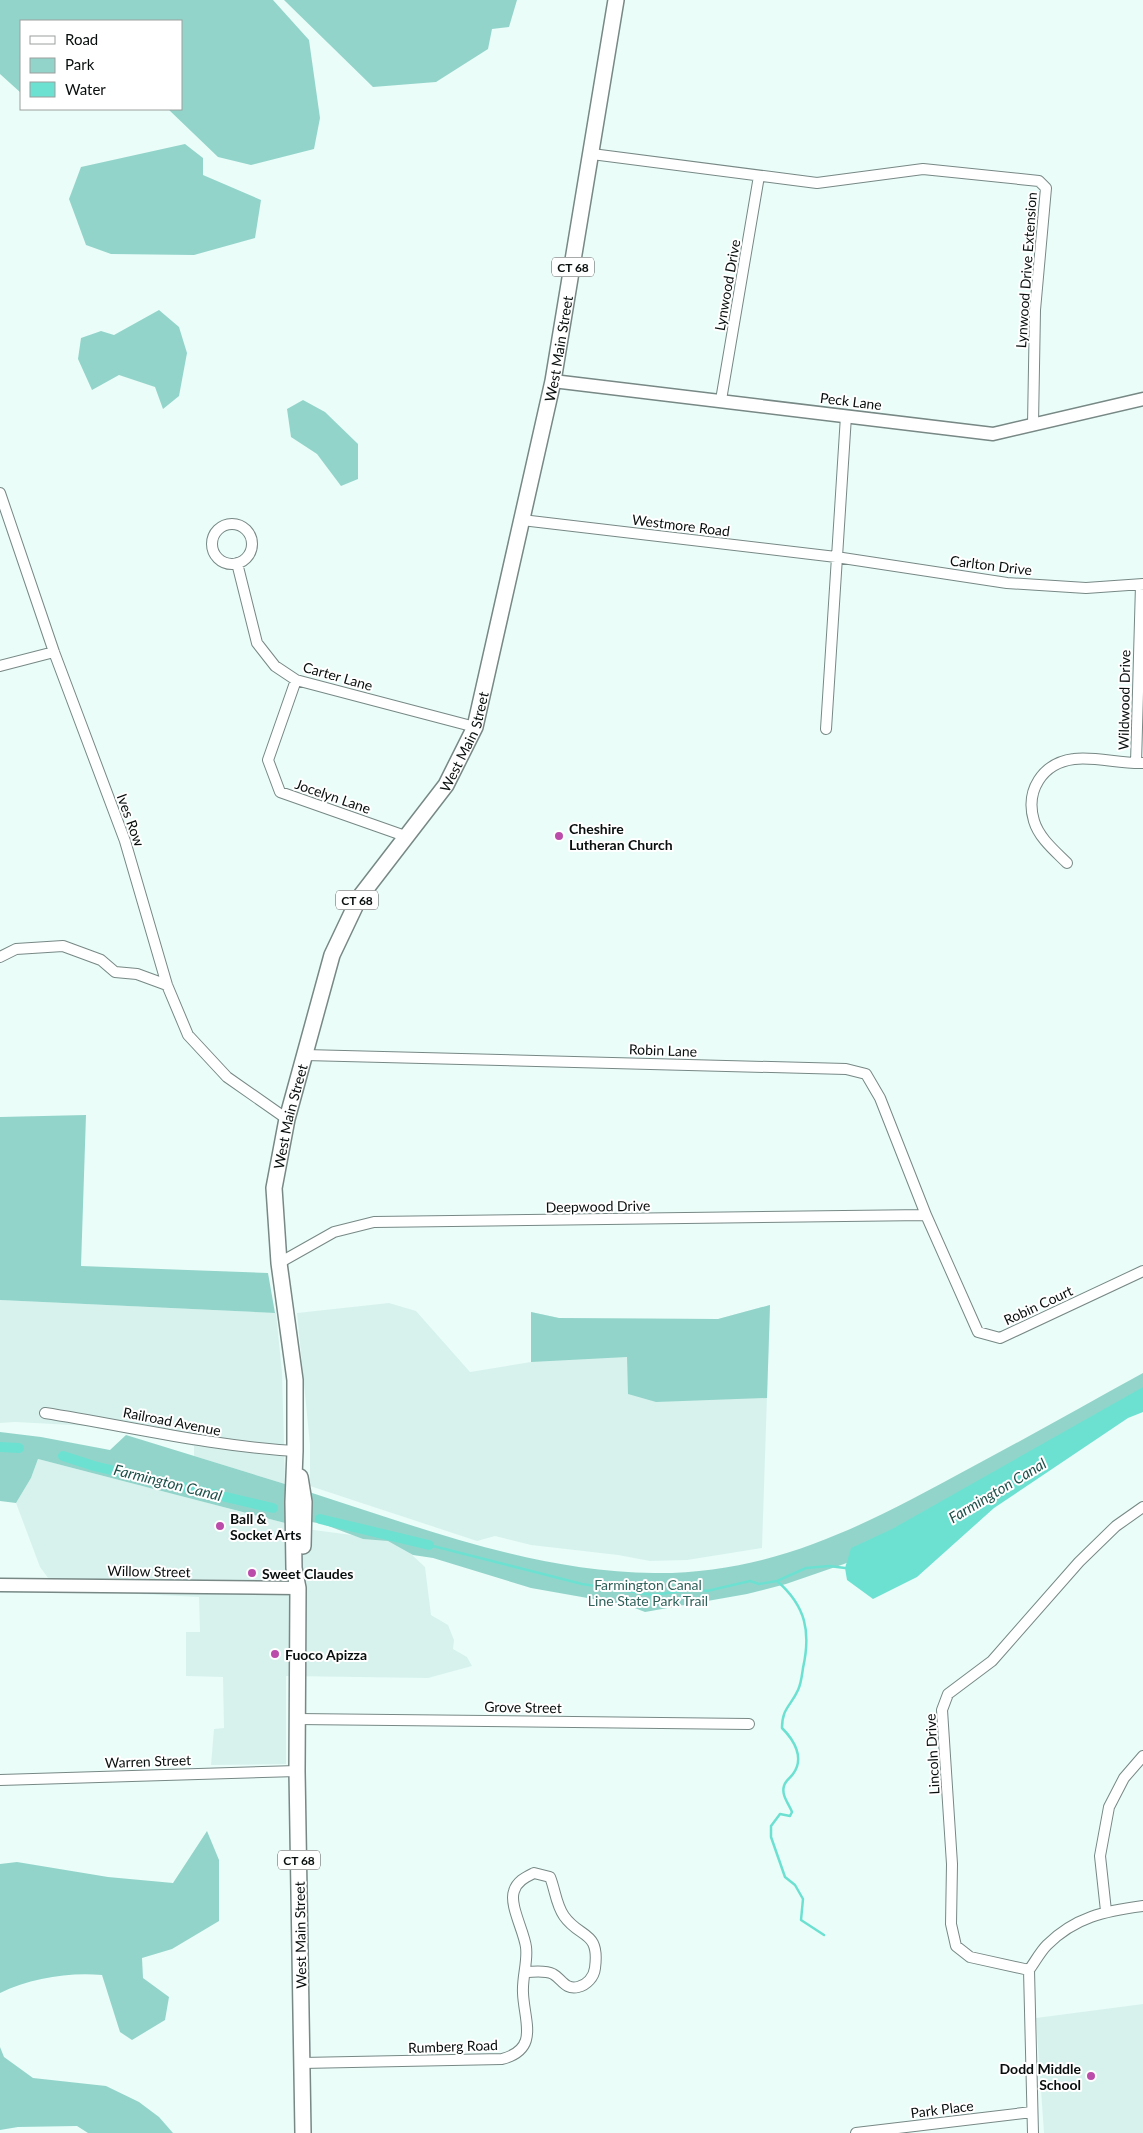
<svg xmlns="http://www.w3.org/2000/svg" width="1143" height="2133" font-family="Lato,sans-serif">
	<rect width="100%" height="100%" fill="#eafdf9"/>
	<!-- built -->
	<path fill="#d7f2ed" d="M 0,1300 L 276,1313 L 282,1372 L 285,1484 L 194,1456 L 194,1446 L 110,1427 L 15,1422 L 0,1423 Z
		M 389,1303 L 416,1311 L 470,1372 L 531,1362 L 531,1312 L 559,1318 L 718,1319 L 770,1305 L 762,1548 L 687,1560 L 650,1561 L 618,1555 L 531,1545 L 495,1536 L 477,1541 L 310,1486 L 310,1445 L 297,1313 Z
		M 38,1459 L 285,1523 L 286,1531 L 314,1530 L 397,1541 L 425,1567 L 431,1615 L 448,1625 L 454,1640 L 453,1649 L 467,1657 L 472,1666 L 428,1678 L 286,1676 L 286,1764 L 211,1765 L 214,1729 L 224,1728 L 223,1677 L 186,1676 L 186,1632 L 200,1632 L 199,1597 L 57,1590 L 40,1567 L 16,1503 L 31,1478 Z
		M 1143,2004 L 1143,2133 L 1044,2133 L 1036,2018 Z"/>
	<!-- green -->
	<path fill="#93d4ca" d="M 0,0 L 273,0 L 309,40 L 320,118 L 314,149 L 251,165 L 218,157 L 168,109 L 181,109 L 181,21 L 21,21 L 21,93 L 0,74 Z
		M 284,0 L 517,0 L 509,27 L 492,29 L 488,49 L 436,82 L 373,87 Z
		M 185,144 L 203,158 L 203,175 L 261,200 L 255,238 L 194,255 L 111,254 L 86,245 L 69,199 L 81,167 Z
		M 159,310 L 179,327 L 187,353 L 179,396 L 163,409 L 155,387 L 119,375 L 92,390 L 78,359 L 81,338 L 101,331 L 114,335 Z
		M 303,400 L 325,412 L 358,444 L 358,479 L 341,486 L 317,454 L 291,437 L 287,409 Z
		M 86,1115 L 81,1266 L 268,1273 L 275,1313 L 0,1300 L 0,1117 Z
		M 770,1305 L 767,1398 L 656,1402 L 628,1394 L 627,1357 L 531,1362 L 531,1312 L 559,1318 L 718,1319 Z
		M 1143,1373 L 1143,1405 L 863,1556 L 844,1564 L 786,1584 L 747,1594 L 645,1612 L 627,1605 L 531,1588 L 433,1558 L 413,1555 L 388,1541 L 363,1539 L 323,1524 L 306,1521 L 306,1491 C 419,1527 534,1572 654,1573 C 775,1574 867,1524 970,1468 C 1028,1437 1085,1405 1143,1373 Z
		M 0,1432 L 41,1437 L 110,1450 L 126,1435 L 285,1484 L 285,1523 L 38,1459 L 31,1478 L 16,1503 L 0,1501 Z
		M 207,1831 L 219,1860 L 219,1921 L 172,1949 L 142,1958 L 143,1978 L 169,1997 L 165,2020 L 132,2040 L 120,2032 L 102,1975 C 69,1972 31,1978 0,1993 L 0,1864 L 17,1862 L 108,1877 L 173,1883 Z
		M 0,2047 L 4,2057 L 33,2078 L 106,2086 L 139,2102 L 159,2117 L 173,2133 L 88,2133 L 77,2126 L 18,2127 L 0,2130 Z"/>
	<!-- water -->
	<path fill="#6de1d1" d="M 1143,1387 L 1143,1412 L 1128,1418 L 994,1508 L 917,1577 L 873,1599 L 847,1580 L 845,1568 L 851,1548 L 892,1529 Z"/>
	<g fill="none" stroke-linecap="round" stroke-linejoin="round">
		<!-- stream -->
		<path stroke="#6de1d1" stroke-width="2.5" d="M 429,1545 L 582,1584 L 653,1595 L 696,1589 L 707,1591 L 750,1581 L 759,1584 L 777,1581 L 806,1568 L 829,1566 L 845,1568
			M 777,1581 C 806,1606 811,1632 803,1668 C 802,1675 801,1684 798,1690 C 791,1706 782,1708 782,1728 C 794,1740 805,1758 793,1774 C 790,1778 785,1781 784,1786 C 781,1795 789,1804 792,1812 L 790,1816 L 780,1814 L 771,1826 L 771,1837 L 785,1877 L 795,1885 L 803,1899 L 801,1920 L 824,1935"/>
		<!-- canal -->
		<path stroke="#6de1d1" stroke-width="10" d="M 0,1447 L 19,1448
			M 63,1456 L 94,1466 L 273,1508
			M 320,1519 L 429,1545"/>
		<defs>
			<path id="minor" d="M 592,154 L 817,183 L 923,169 L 1039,181 L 1046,188 L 1035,310 L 1033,424
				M 721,400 L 759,176
				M 0,493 L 54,652 L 125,841 L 167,985 L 188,1035 L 227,1077 L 287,1119
				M 522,520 L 836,557 L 1007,583 L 1086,588 L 1143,584
				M212 544a20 20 0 1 1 40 0a20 20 0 1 1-40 0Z
				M 237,563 L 257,643 L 275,666 L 296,680 L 475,727
				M 0,666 L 54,652
				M 296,680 L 268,760 L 280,792 L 405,836
				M 826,729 L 846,416
				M 1136,763 L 1141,585
				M 1067,863 C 1055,851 1039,838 1034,821 C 1025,791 1042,763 1074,759 C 1094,756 1121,764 1143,763
				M 0,957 L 16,949 L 63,946 L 101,960 L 115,972 L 137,974 L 167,985
				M 305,1055 L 846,1069 L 866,1074 L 880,1098 L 926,1215 L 978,1332 L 1000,1338 L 1143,1271
				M 279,1263 L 334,1232 L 374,1222 L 926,1215
				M 45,1413 C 128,1426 210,1446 295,1451
				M 297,1719 L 749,1724
				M 0,1780 L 297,1771
				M 1106,1911 L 1100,1856 L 1109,1807 L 1124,1778 L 1143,1756
				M 1029,1970 L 970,1957 L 956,1946 L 951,1924 L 952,1864 L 942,1710 L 948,1694 L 992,1661 L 1079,1562 L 1116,1526 L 1143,1507
				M 1029,1970 L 1033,2133
				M 1029,1970 C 1035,1962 1040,1952 1047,1945 C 1075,1917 1105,1911 1143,1906
				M 302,2063 L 502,2059 C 540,2049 524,2021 523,1993 C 522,1977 528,1962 526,1947 C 524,1931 509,1905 514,1891 C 517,1881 526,1877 534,1873 L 550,1877 C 555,1889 556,1905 564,1916 C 580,1939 600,1930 595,1968 C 594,1977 587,1985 578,1987 C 565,1990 562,1979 553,1974 C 545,1970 534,1972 526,1972
				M 856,2133 L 1032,2112"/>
			<path id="tertiary" d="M 553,381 L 993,434 L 1143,399
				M 0,1585 L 298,1588"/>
			<g id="primary">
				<path d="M 300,1477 L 304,1502 L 303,1546"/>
				<path id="s1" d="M 303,2133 L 297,1771 L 298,1588 L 294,1568 L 293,1502 L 295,1451 L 295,1380 L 279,1263 L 274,1188 L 287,1119 L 332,955 L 359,898 L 446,785 L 475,727 L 553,381 L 616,0"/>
			</g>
		</defs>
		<!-- minor casing -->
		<use href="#minor" stroke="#778885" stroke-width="12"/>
		<!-- tertiary casing -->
		<use href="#tertiary" stroke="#778885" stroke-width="15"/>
		<!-- primary casing -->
		<use href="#primary" stroke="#778885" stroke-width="18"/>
		<!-- minor -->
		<use href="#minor" stroke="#fff" stroke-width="10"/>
		<!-- tertiary -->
		<use href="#tertiary" stroke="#fff" stroke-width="12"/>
		<!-- primary -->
		<use href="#primary" stroke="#fff" stroke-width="15"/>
	</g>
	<!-- markers -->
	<g fill="#bb4caa" stroke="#fff" stroke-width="2">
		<circle cx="559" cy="836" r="5"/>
		<circle cx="220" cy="1526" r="5"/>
		<circle cx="252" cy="1573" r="5"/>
		<circle cx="275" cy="1654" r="5"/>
		<circle cx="1091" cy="2076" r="5"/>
	</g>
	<g text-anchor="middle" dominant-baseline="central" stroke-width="4" stroke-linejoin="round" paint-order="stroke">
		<!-- shield labels -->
		<g fill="#fff" stroke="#525656" stroke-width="1">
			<rect x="552" y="257.5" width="42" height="19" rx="4"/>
			<rect x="336" y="890.5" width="42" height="19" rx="4"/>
			<rect x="278" y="1850.5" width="42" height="19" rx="4"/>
		</g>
		<g font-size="12" font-weight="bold" fill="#080e0d">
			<text x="573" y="267">CT 68</text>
			<text x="357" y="900">CT 68</text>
			<text x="299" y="1860">CT 68</text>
		</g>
		<!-- street labels -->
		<g font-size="14" fill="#080e0d" stroke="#fff">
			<text transform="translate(1026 270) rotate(-86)">Lynwood Drive Extension</text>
			<text transform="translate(727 285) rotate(-80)">Lynwood Drive</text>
			<text stroke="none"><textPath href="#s1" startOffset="1845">West Main Street</textPath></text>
			<text transform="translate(851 401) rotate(7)">Peck Lane</text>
			<text transform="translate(681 525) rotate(7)">Westmore Road</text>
			<text transform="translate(991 565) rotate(7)">Carlton Drive</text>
			<text transform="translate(338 676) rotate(16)">Carter Lane</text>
			<text transform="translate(1124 700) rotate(-89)">Wildwood Drive</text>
			<text stroke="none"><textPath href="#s1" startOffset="1440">West Main Street</textPath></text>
			<text transform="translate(333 796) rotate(19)">Jocelyn Lane</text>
			<text transform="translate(131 820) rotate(70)">Ives Row</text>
			<text transform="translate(663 1050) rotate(2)">Robin Lane</text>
			<text stroke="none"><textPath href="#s1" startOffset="1020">West Main Street</textPath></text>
			<text transform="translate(598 1206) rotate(-1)">Deepwood Drive</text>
			<text transform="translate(1038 1305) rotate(-25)">Robin Court</text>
			<text transform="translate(172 1421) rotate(11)">Railroad Avenue</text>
			<text transform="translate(149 1571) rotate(1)">Willow Street</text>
			<text transform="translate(523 1707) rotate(1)">Grove Street</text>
			<text transform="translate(932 1754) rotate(-93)">Lincoln Drive</text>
			<text transform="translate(148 1761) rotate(-2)">Warren Street</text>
			<text transform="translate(300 1935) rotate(-91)">West Main Street</text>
			<text transform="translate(453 2046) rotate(-2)">Rumberg Road</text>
			<text transform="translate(942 2109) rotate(-7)">Park Place</text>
		</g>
		<!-- poi labels -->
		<g font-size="14" font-weight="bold" fill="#080e0d" stroke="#fff" text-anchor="start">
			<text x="569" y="828">Cheshire<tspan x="569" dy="16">Lutheran Church</tspan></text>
			<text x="230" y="1518">Ball &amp;<tspan x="230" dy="16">Socket Arts</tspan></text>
			<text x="262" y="1573">Sweet Claudes</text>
			<text x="285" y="1654">Fuoco Apizza</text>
			<text x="1081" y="2068" text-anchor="end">Dodd Middle<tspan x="1081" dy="16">School</tspan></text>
		</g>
		<!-- park labels -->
		<g font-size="14" fill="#30625b" stroke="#fff">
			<text x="648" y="1584">Farmington Canal<tspan x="648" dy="16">Line State Park Trail</tspan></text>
		</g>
		<!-- water labels -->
		<g font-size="15" font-style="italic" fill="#1f514b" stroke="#fff">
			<text transform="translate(168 1482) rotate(14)">Farmington Canal</text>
			<text transform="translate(997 1490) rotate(-31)">Farmington Canal</text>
		</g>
	</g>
	<!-- legend -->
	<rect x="20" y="20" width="162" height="90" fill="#ffffff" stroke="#9c9f9e"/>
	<rect x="30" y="36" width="25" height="8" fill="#ffffff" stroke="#9c9f9e"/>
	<text x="65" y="45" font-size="15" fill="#080e0d">Road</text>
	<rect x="30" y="58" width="25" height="15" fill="#93d4ca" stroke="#9c9f9e"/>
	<text x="65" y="70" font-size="15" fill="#080e0d">Park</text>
	<rect x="30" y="82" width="25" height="15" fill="#6de1d1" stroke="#9c9f9e"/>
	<text x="65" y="95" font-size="15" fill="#080e0d">Water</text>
</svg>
